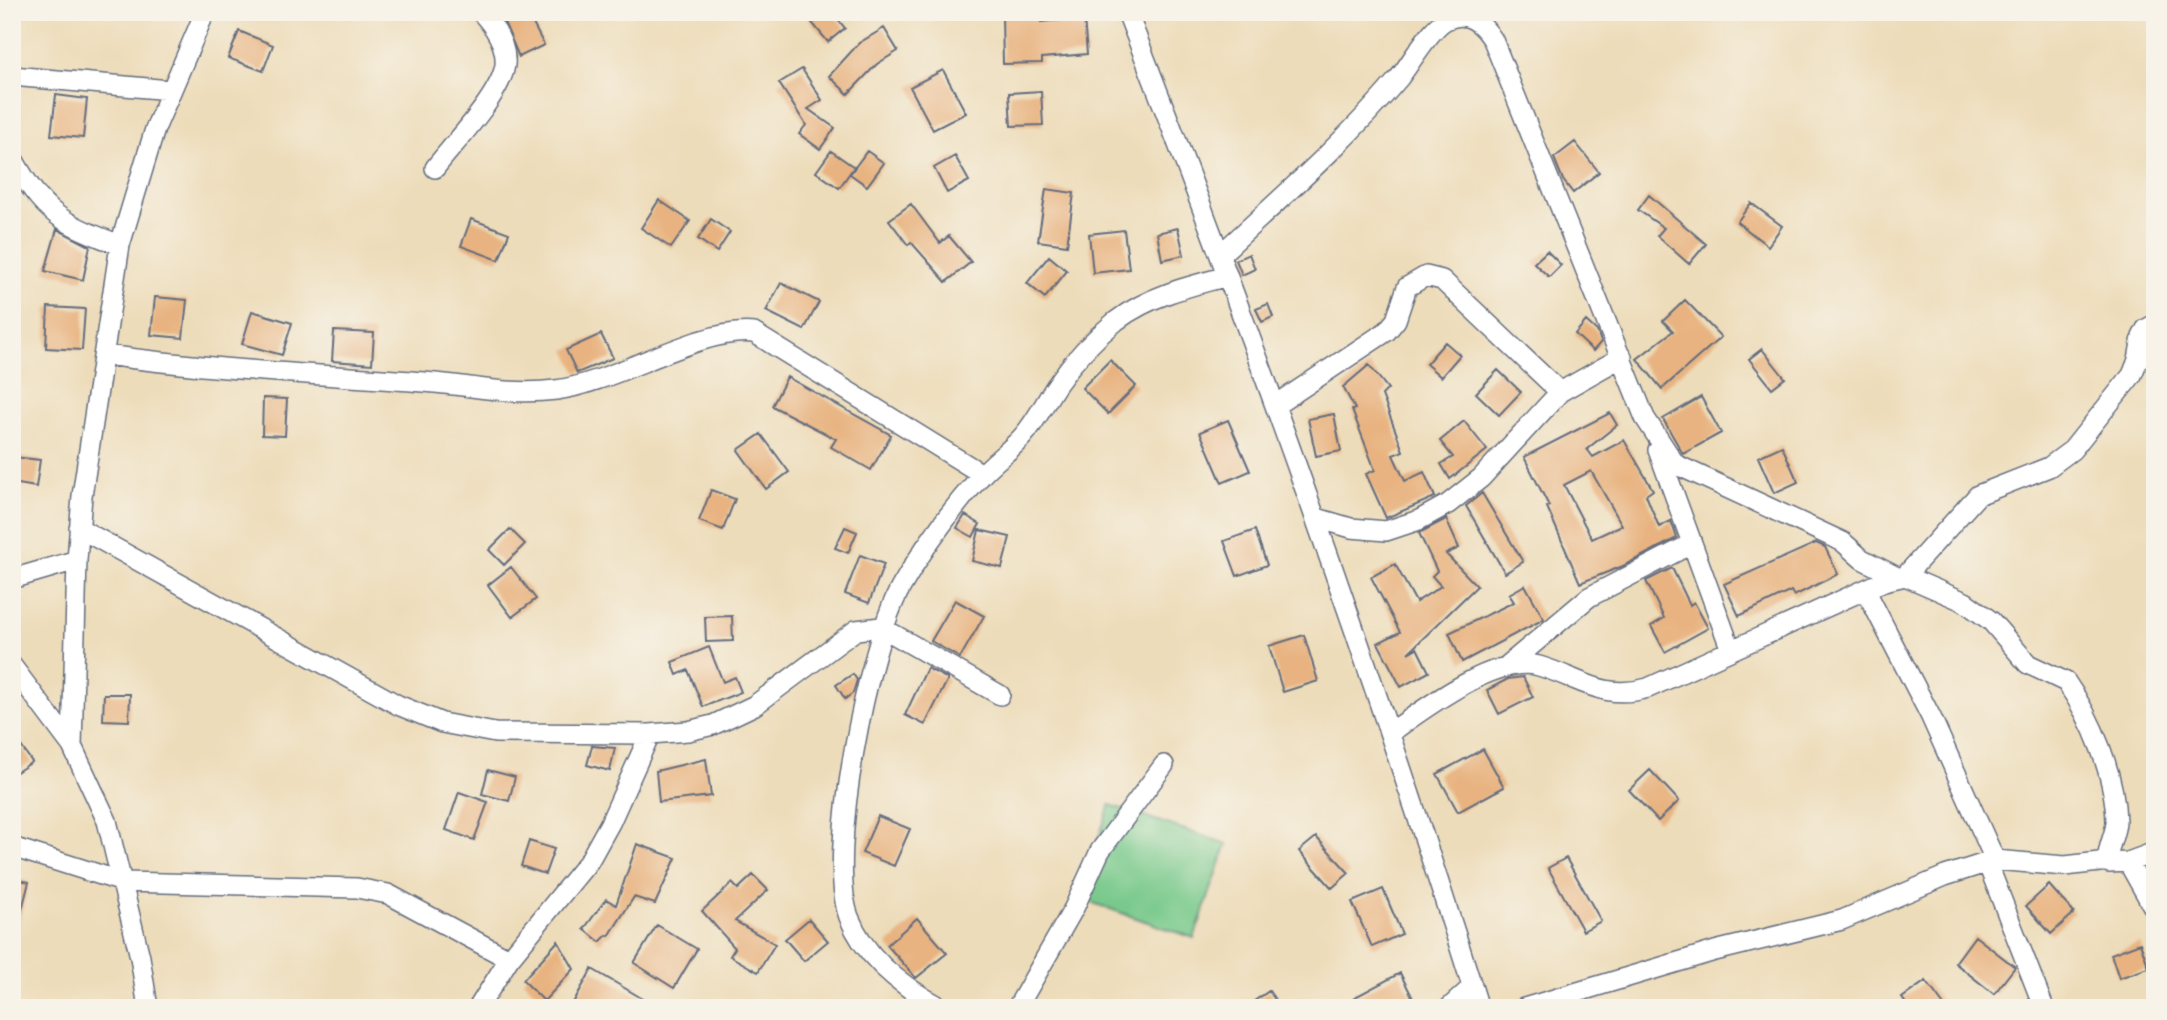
<svg xmlns="http://www.w3.org/2000/svg" width="2167" height="1020" font-family="'Architects Daughter',sans-serif">
	<rect width="100%" height="100%" fill="#f7f3e8"/>
	<filter id="ink" filterUnits="userSpaceOnUse"><feTurbulence type="fractalNoise" baseFrequency=".0143" numOctaves="2"/><feDisplacementMap in="SourceGraphic" scale="14" xChannelSelector="R" yChannelSelector="G"/><feConvolveMatrix kernelMatrix="1 2 1 2 8 2 1 2 1" color-interpolation-filters="sRGB"/></filter>
	<filter id="wash" filterUnits="userSpaceOnUse"><feTurbulence type="fractalNoise" baseFrequency=".00686" numOctaves="4" result="noise"/><feDisplacementMap in="SourceGraphic" scale="28" xChannelSelector="R" yChannelSelector="G"/><feGaussianBlur stdDeviation="1.57" result="paint"/><feColorMatrix in="noise" values="0 0 0 0 0 0 0 0 0 0 0 0 0 0 0 0 0 1.4 0 .05"/><feComposite in="paint" operator="in"/></filter>
	<g filter="url(#wash)">
		<rect width="100%" height="100%" fill="#eddcb9"/>
		<!-- green -->
		<path fill="#78c98b" stroke="#4a7c74" stroke-width="2" d="M 1110,805 L 1227,844 L 1194,938 L 1078,898 Z"/>
		<g id="blocks">
			<!-- building -->
			<path fill="#e8b380" fill-rule="evenodd" d="M 523,12 L 527,12 L 544,45 L 519,57 L 504,22 Z
				M 816,12 L 832,12 L 845,28 L 828,42 L 809,19 Z
				M 1041,15 L 1041,22 L 1084,18 L 1087,54 L 1042,58 L 1042,63 L 1003,64 L 1002,16 Z
				M 884,28 L 898,51 L 877,64 L 848,94 L 829,76 L 859,43 Z
				M 239,31 L 273,45 L 263,71 L 228,58 Z
				M 802,69 L 822,100 L 808,109 L 835,128 L 820,149 L 799,134 L 806,125 L 779,83 Z
				M 943,70 L 966,113 L 933,130 L 910,87 Z
				M 1041,91 L 1043,125 L 1011,126 L 1009,93 Z
				M 56,95 L 87,99 L 83,138 L 51,135 Z
				M 1575,142 L 1599,172 L 1573,193 L 1563,180 L 1554,158 Z
				M 831,151 L 854,167 L 839,188 L 816,172 Z
				M 867,151 L 884,163 L 867,186 L 850,174 Z
				M 955,156 L 969,181 L 947,193 L 934,168 Z
				M 1046,189 L 1074,193 L 1067,245 L 1038,241 Z
				M 1649,195 L 1706,244 L 1689,264 L 1657,236 L 1664,228 L 1638,210 Z
				M 659,200 L 690,221 L 671,248 L 641,228 Z
				M 1751,203 L 1782,226 L 1768,246 L 1737,222 Z
				M 911,204 L 940,243 L 949,236 L 971,262 L 946,282 L 911,242 L 908,245 L 889,220 Z
				M 471,219 L 509,233 L 499,260 L 461,246 Z
				M 711,219 L 730,232 L 717,252 L 698,239 Z
				M 1178,228 L 1184,255 L 1162,260 L 1157,233 Z
				M 57,229 L 90,246 L 83,280 L 45,271 Z
				M 1124,230 L 1129,269 L 1093,273 L 1089,234 Z
				M 1547,251 L 1561,265 L 1549,277 L 1534,263 Z
				M 1249,254 L 1255,269 L 1242,275 L 1236,260 Z
				M 1049,256 L 1067,271 L 1045,298 L 1027,283 Z
				M 781,283 L 819,302 L 804,330 L 766,311 Z
				M 155,297 L 187,300 L 183,338 L 151,335 Z
				M 1685,300 L 1721,337 L 1662,389 L 1637,359 L 1673,331 L 1663,321 Z
				M 1268,304 L 1273,317 L 1262,322 L 1256,309 Z
				M 48,307 L 85,309 L 82,350 L 46,348 Z
				M 252,311 L 292,323 L 282,355 L 242,344 Z
				M 1586,321 L 1597,331 L 1601,342 L 1593,351 L 1575,334 Z
				M 334,331 L 374,333 L 372,364 L 332,361 Z
				M 601,334 L 613,358 L 577,373 L 566,350 Z
				M 1445,342 L 1460,355 L 1441,377 L 1426,364 Z
				M 1762,349 L 1785,378 L 1772,388 L 1749,359 Z
				M 1110,360 L 1136,386 L 1108,414 L 1082,388 Z
				M 1369,365 L 1388,389 L 1382,395 L 1403,451 L 1393,455 L 1405,481 L 1424,472 L 1435,497 L 1386,518 L 1366,474 L 1375,470 L 1352,410 L 1355,409 L 1343,387 Z
				M 1498,370 L 1521,392 L 1499,415 L 1476,393 Z
				M 787,377 L 891,435 L 871,470 L 831,447 L 836,439 L 772,406 Z
				M 1701,397 L 1721,433 L 1683,454 L 1663,419 Z
				M 263,398 L 287,399 L 285,436 L 262,435 Z
				M 1610,413 L 1617,425 L 1587,449 L 1593,457 L 1624,440 L 1653,490 L 1646,495 L 1659,527 L 1671,521 L 1677,538 L 1623,566 L 1580,583 L 1547,507 L 1549,506 L 1524,457 ZM 1591,471 L 1622,525 L 1592,539 L 1564,485 Z
				M 1334,414 L 1341,451 L 1316,456 L 1308,419 Z
				M 1228,420 L 1250,471 L 1222,483 L 1200,432 Z
				M 1464,421 L 1487,450 L 1450,479 L 1441,464 L 1453,457 L 1440,441 Z
				M 761,434 L 789,472 L 766,489 L 738,450 Z
				M 1782,446 L 1798,482 L 1774,493 L 1758,457 Z
				M 14,457 L 40,460 L 36,487 L 12,483 Z
				M 711,490 L 735,499 L 723,530 L 699,521 Z
				M 1482,493 L 1523,562 L 1505,573 L 1466,506 Z
				M 965,515 L 980,524 L 973,537 L 957,528 Z
				M 1446,519 L 1459,548 L 1446,554 L 1477,586 L 1408,653 L 1417,648 L 1429,672 L 1401,687 L 1378,643 L 1400,632 L 1371,577 L 1395,564 L 1416,602 L 1441,586 L 1432,576 L 1437,571 L 1419,533 Z
				M 845,527 L 857,532 L 848,553 L 835,548 Z
				M 510,529 L 525,544 L 504,565 L 489,550 Z
				M 979,530 L 1010,537 L 1002,568 L 972,561 Z
				M 1255,530 L 1267,565 L 1237,576 L 1224,541 Z
				M 1816,543 L 1825,547 L 1838,574 L 1794,596 L 1791,591 L 1739,616 L 1724,584 Z
				M 860,555 L 884,564 L 869,603 L 845,594 Z
				M 511,567 L 536,599 L 512,617 L 488,585 Z
				M 1672,568 L 1690,605 L 1694,602 L 1708,628 L 1665,652 L 1651,626 L 1664,618 L 1646,581 Z
				M 1525,585 L 1544,619 L 1462,662 L 1449,633 L 1514,602 L 1509,594 Z
				M 955,600 L 984,616 L 960,658 L 931,641 Z
				M 732,616 L 733,641 L 706,642 L 705,617 Z
				M 1304,635 L 1318,681 L 1283,692 L 1269,646 Z
				M 709,647 L 723,682 L 735,677 L 741,692 L 703,707 L 688,670 L 677,675 L 672,662 Z
				M 927,668 L 948,679 L 925,725 L 905,715 Z
				M 853,674 L 857,680 L 853,693 L 845,699 L 836,685 Z
				M 1523,677 L 1533,697 L 1499,714 L 1487,690 L 1508,679 Z
				M 104,694 L 130,694 L 129,721 L 103,720 Z
				M 12,733 L 32,762 L 12,775 Z
				M 592,746 L 615,748 L 610,771 L 587,765 Z
				M 1483,749 L 1504,787 L 1458,812 L 1437,774 Z
				M 706,759 L 711,796 L 659,802 L 656,771 Z
				M 488,770 L 515,777 L 509,801 L 482,794 Z
				M 1650,770 L 1679,801 L 1658,821 L 1629,790 Z
				M 459,792 L 488,802 L 474,840 L 446,830 Z
				M 878,816 L 910,829 L 894,866 L 862,853 Z
				M 1316,837 L 1349,873 L 1332,888 L 1299,851 Z
				M 529,841 L 554,849 L 545,874 L 521,866 Z
				M 637,844 L 676,858 L 655,904 L 634,897 L 609,936 L 607,935 L 600,942 L 584,929 L 606,899 L 616,905 Z
				M 1566,858 L 1601,921 L 1583,931 L 1548,868 Z
				M 753,875 L 768,890 L 735,921 L 775,944 L 758,972 L 730,956 L 735,948 L 702,911 L 732,883 L 738,889 Z
				M 12,878 L 29,882 L 17,929 L 12,928 Z
				M 2049,885 L 2074,913 L 2051,934 L 2026,906 Z
				M 1383,889 L 1402,934 L 1372,947 L 1352,902 Z
				M 917,918 L 947,953 L 916,978 L 887,945 Z
				M 809,919 L 828,941 L 804,961 L 785,939 Z
				M 657,925 L 697,949 L 674,988 L 634,963 Z
				M 1975,936 L 2015,967 L 1994,994 L 1955,963 Z
				M 558,941 L 574,969 L 544,1001 L 523,980 Z
				M 2140,943 L 2149,968 L 2119,978 L 2111,954 Z
				M 592,969 L 633,993 L 658,1008 L 581,1008 L 573,1003 Z
				M 1400,973 L 1418,1008 L 1342,1008 L 1357,996 Z
				M 1926,981 L 1946,1008 L 1909,1008 L 1902,998 Z
				M 1269,991 L 1281,1008 L 1244,1008 Z"/>
		</g>
	</g>
	<g filter="url(#ink)">
		<use href="#blocks" fill-opacity="0" stroke="#646c7e" stroke-width="2"/>
		<g fill="none" stroke-linecap="round" stroke-linejoin="round">
			<defs>
				<path id="street" d="M 1127,12 C 1255,340 1373,671 1479,1008
					M 12,76 L 170,90
					M 12,157 C 44,214 61,223 120,245
					M 435,168 C 454,143 501,95 505,65 C 507,44 494,26 481,12
					M 1221,254 C 1282,197 1345,142 1399,78 C 1411,63 1430,28 1446,20 C 1467,9 1482,23 1493,40 L 1645,418 L 1675,464 L 1843,542 L 1862,559 L 1895,576
					M 106,355 C 212,370 317,374 424,382 C 470,385 508,396 556,390 C 615,383 699,327 754,333 L 982,474
					M 1276,405 L 1387,331 L 1396,320 L 1407,287 L 1426,276 L 1442,280 L 1560,392
					M 1658,450 L 1731,650
					M 1317,518 L 1351,528 L 1386,531 L 1419,520 L 1448,504 L 1481,478 L 1560,392 L 1622,357
					M 79,528 L 398,705 L 442,723 L 495,733 L 650,734 L 688,731 L 713,725 L 755,705 L 856,630 L 881,627 L 1000,695
					M 1905,576 L 1978,495 L 2049,467 L 2072,450 L 2132,375 L 2138,360 L 2142,337 L 2146,329 L 2155,324
					M 12,579 L 77,560
					M 1866,591 L 1931,717 L 1995,860
					M 1508,665 L 1589,597 L 1691,544
					M 12,666 L 72,746
					M 1390,733 C 1425,708 1496,654 1539,666 C 1580,678 1603,701 1648,688 L 1884,581 L 1905,576 L 1965,602 L 1991,621 L 2028,664 L 2066,682 C 2092,719 2115,775 2116,821 C 2116,835 2105,850 2109,863 L 2128,862 L 2155,852
					M 12,847 L 123,882 L 357,888 L 388,894 L 509,959
					M 1987,862 L 2044,1008
					M 2128,862 L 2155,910
					M 148,1008 L 140,957 L 107,821 L 72,746 L 77,560 L 82,496 L 120,245 L 155,129 L 205,12
					M 478,1008 L 509,959 L 589,861 L 610,823 L 650,734
					M 942,1008 C 904,988 865,958 849,917 C 826,856 868,645 901,587 C 923,548 951,510 981,476 C 994,461 1010,451 1023,436 C 1037,420 1046,400 1058,383 C 1073,361 1095,338 1116,321 C 1149,296 1189,286 1228,276
					M 1017,1008 L 1074,908 L 1100,851 L 1164,765
					M 1449,1008 L 1472,987
					M 1524,1008 L 1715,951 L 1842,920 L 1945,876 L 1995,860 L 2065,866 L 2108,861"/>
			</defs>
			<!-- street casing -->
			<use href="#street" stroke="#646c7e" stroke-width="22"/>
			<!-- street -->
			<use href="#street" stroke="#fff" stroke-width="19"/>
		</g>
	</g>
	<!-- margin -->
	<rect width="2167" height="1020" fill="none" stroke="#f7f3e8" stroke-width="42"/>
</svg>
